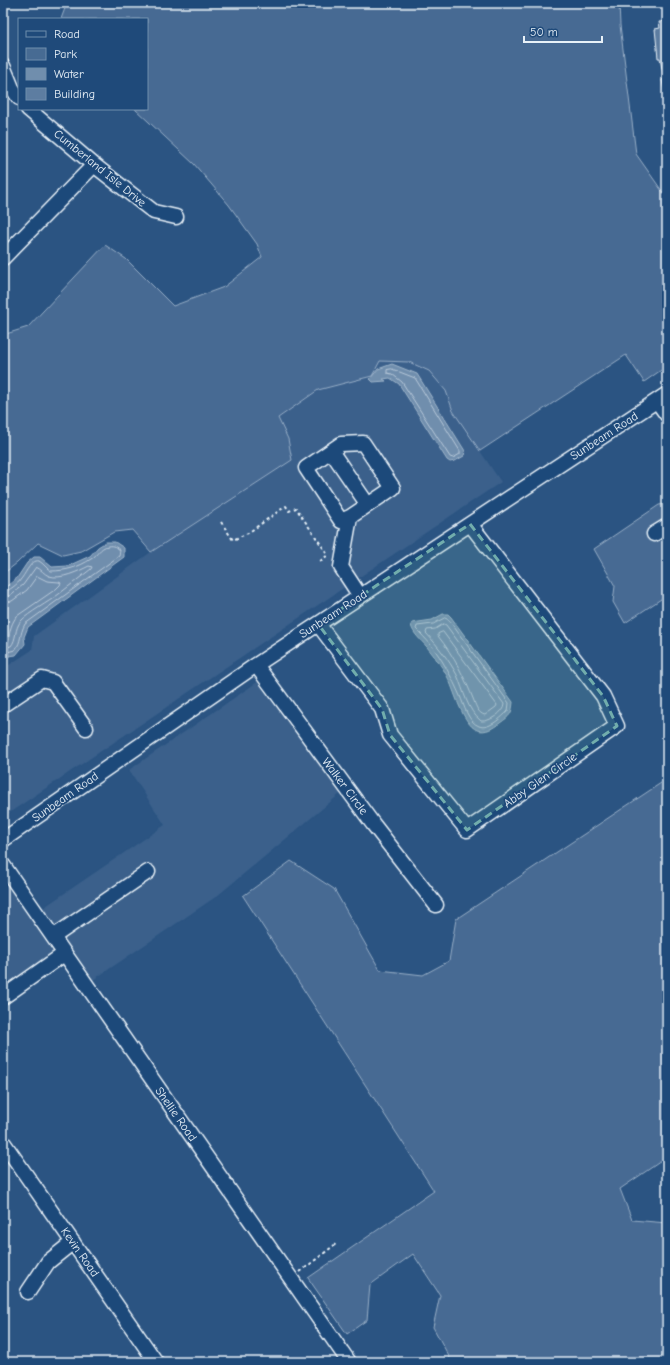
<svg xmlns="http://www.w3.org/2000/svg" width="670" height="1365" font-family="'Comic Neue',sans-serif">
	<rect width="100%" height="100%" fill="#2b5482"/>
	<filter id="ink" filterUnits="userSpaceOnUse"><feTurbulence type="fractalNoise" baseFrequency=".025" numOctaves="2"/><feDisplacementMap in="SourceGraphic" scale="8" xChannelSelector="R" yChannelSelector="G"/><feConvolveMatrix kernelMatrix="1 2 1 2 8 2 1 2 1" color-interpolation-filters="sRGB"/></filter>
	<g filter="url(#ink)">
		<!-- built -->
		<path fill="#3a608b" d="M 380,361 L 409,362 L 429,371 L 446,391 L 453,411 L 501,482 L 3,817 L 3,669 L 32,650 L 34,636 L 151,552 L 292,460 L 288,439 L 278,418 L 318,390 L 372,376 Z
			M 269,674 L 352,784 L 217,896 L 90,982 L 71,957 L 3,1007 L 3,857 L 4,857 L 40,910 L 165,825 L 129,770 Z"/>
		<!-- green -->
		<path fill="#476b93" stroke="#98aec6" d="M 67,3 L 619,3 L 620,25 L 636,154 L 667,198 L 667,366 L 644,382 L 626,355 L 480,451 L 453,411 L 446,391 L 429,371 L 409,362 L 380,361 L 372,376 L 318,390 L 278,418 L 288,439 L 292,460 L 151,552 L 132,530 L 114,532 L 81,551 L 63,555 L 38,543 L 17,563 L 3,574 L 3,335 L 28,327 L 105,245 L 126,259 L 173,306 L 224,287 L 262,257 L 257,244 L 229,205 L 194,164 L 135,109 L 147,109 L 147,19 L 61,19 Z
			M 667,504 L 667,595 L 625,623 L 613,602 L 615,586 L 594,549 L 659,505 Z
			M 667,779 L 667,1157 L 620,1189 L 632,1220 L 667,1223 L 667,1362 L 452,1362 L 433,1327 L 440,1295 L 413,1254 L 370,1285 L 367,1320 L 347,1334 L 308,1278 L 434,1191 L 243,896 L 291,861 L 334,889 L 380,970 L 423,975 L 449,961 L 456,919 Z"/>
		<!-- water -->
		<path fill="#708ead" stroke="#a0b6cb" d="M 392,364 L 417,374 L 465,451 L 464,456 L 455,461 L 450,462 L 447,460 L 399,384 L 390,378 L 383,379 L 386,381 L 373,382 L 370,379 L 378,369 Z
			M 106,542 L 115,542 L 124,548 L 124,557 L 28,627 L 24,637 L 25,644 L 16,655 L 3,657 L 3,589 L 17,578 L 27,563 L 34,557 L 40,557 L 52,567 L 68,566 L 90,556 L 98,547 Z
			M 443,614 L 448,614 L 451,617 L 513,702 C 512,714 510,716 500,723 C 493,728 486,733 477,730 C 463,724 455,693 449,680 C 444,669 435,657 427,647 C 421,640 413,634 411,625 L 412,623 L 432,620 Z"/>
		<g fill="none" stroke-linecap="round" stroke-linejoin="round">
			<!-- shore -->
			<path stroke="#b8c9da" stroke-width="1" d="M 392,369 L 415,378 L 460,451 L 460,454 L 453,458 L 450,457 L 402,382 L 392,374 L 387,373 L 387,370 Z
				M 3,592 C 9,591 18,584 21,579 C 25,575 31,559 39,561 C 43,563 47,569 51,571 C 66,571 79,567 91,559 C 97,556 100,547 108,546 C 113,545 116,547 120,550 L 119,556 L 25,624 C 19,635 22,641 15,650 L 3,653
				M 3,597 L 9,596 L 23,585 L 36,567 C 41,569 44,574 49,576 C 61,580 79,571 89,566 L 92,567 L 91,569 C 80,577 70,586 59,594 C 49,602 28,613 21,621 C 14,629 17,639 11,646 L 3,648
				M 3,603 L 12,601 L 27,590 L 37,576 L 47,581 L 59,582 L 61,583 L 60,585 L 56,589 L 17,616 C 12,622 9,631 9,640 L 3,642
				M 445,618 L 449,620 L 509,703 L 508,711 C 502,717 489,730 479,726 C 468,722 464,705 460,696 C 452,678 443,660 431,645 C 426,639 421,634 416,629 L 417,626 L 433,624 Z
				M 444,624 L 446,625 L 504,704 C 504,713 489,722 481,721 C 467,710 464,691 457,675 C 449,660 438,646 426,633 L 427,630 L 435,629 Z
				M 443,632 L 497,705 L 496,707 L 485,715 C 479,714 476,707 474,701 C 465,678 454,656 438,636 L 438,634 Z"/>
		</g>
		<!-- building -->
		<path fill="#5d7da1" stroke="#e8f1f8" d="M 667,21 L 667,97 L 665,97 L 662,80 L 664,79 L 663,74 L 660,58 L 658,58 L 655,29 L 660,28 L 659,22 Z"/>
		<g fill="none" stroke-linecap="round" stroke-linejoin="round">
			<defs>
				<path id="minor" d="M 3,66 L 12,88 L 19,98
					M 28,109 L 94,165 L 154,212 L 176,217
					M 3,258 L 94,165
					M 657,401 L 667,415
					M 331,451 L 368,505
					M 350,517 L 341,521 L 306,468 L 341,444 L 363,443 L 393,488 L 350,517 L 341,567 L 360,596
					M 654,534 L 667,526
					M 318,624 L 382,709 L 390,735 L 467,830 L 617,726 L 603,696 L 470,524
					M 256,665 L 373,824 L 436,905
					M 3,705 L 42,679 L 53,682 L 86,728
					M 3,840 L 256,665 L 667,394
					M 3,865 L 349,1362
					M 53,937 L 148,872
					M 3,997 L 64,954
					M 3,1142 L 156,1362
					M 28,1292 L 48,1262 L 73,1242"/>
			</defs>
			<!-- minor casing -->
			<use href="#minor" stroke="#e8f1f8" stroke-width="17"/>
			<!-- path -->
			<path stroke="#e8f1f8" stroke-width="2" stroke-dasharray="3 3" stroke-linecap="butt" d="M 221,522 L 233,540 L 248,533 L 286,506 L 289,511 L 296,508 L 328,555 L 319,562
				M 300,1272 L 337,1243"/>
			<!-- minor -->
			<use href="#minor" stroke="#1f4a7a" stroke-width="14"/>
		</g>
	</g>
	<!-- marked area -->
	<path fill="#71adac" fill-opacity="0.2" stroke="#71adac" stroke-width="3" stroke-dasharray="8 5" stroke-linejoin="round" d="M 470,524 L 603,696 L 617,726 L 467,830 L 390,735 L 382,709 L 318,624 Z"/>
	<g text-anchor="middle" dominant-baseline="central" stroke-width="3.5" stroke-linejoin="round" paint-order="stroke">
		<!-- street labels -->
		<g font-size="12" fill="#e8f1f8" stroke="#1f4a7a">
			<text transform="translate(100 168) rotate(39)">Cumberland Isle Drive</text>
			<text transform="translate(604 436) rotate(-33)">Sunbeam Road</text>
			<text transform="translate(333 614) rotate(-33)">Sunbeam Road</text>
			<text transform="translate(540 780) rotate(-35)">Abby Glen Circle</text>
			<text transform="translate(345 786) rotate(53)">Walker Circle</text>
			<text transform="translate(65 797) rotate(-35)">Sunbeam Road</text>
			<text transform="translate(176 1114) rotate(55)">Shellie Road</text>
			<text transform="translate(80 1252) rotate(55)">Kevin Road</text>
		</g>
	</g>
	<!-- margin -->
	<rect width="670" height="1365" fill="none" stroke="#1f4a7a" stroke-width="16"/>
	<rect x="8" y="8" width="654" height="1349" fill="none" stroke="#e8f1f8" stroke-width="1.5" filter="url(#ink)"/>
	<!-- legend -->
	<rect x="18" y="18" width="130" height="92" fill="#1f4a7a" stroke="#6f8dac"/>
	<rect x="26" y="31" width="20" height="6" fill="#1f4a7a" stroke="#6f8dac"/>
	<text x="54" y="38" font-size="12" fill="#e8f1f8">Road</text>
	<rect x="26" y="48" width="20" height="12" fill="#476b93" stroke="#6f8dac"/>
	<text x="54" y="58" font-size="12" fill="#e8f1f8">Park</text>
	<rect x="26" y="68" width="20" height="12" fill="#708ead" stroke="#6f8dac"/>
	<text x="54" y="78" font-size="12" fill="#e8f1f8">Water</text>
	<rect x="26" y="88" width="20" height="12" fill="#5d7da1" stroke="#6f8dac"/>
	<text x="54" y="98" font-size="12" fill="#e8f1f8">Building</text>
	<!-- scale -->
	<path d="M524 36v6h78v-6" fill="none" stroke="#e8f1f8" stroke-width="2"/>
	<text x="530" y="36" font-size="12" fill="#e8f1f8" stroke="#1f4a7a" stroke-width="3" paint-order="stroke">50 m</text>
</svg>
